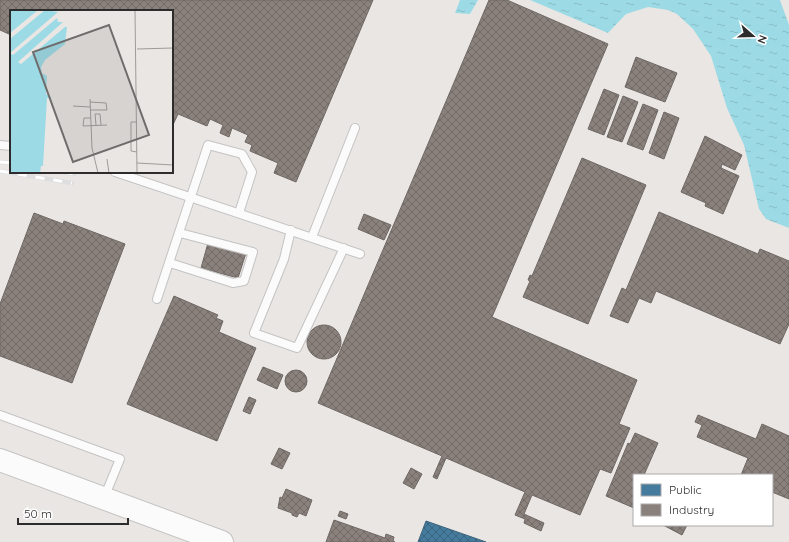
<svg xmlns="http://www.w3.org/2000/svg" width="789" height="542" font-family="Quicksand,sans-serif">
	<defs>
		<pattern id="water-ripples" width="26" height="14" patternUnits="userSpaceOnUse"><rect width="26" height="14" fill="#9cdbe6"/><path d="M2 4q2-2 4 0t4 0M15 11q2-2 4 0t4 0" fill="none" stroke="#87bcc5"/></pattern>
		<pattern id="public-cross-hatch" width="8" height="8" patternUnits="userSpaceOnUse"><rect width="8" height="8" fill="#457b9d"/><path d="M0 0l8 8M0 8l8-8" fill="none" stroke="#3a6580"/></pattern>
		<pattern id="industry-cross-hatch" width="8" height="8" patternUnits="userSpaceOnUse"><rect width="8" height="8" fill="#8a817c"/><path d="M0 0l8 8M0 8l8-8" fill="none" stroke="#716a66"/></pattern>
	</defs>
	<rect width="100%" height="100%" fill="#eae6e3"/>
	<!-- water -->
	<path fill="url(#water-ripples)" d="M 460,0 L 478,0 L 470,14 L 455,13 Z
		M 530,0 L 780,0 L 789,25 L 789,228 L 766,219 L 759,209 L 744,145 L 727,108 L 711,56 L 693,29 L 677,14 L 668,10 L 648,7 L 626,14 L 608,33 Z"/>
	<!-- public -->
	<path fill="url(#public-cross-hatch)" stroke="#3e637b" d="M 426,521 L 486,542 L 418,542 Z"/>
	<!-- industry -->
	<path fill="url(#industry-cross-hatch)" stroke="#6e6864" d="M 0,0 L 373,0 L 296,182 L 274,173 L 278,163 L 250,151 L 252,145 L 245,142 L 248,135 L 232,128 L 229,137 L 220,133 L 223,125 L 210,119 L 207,126 L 178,114 L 172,127 L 172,11 L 11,11 L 11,35 L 0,30 Z
		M 489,0 L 507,0 L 608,44 L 492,317 L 637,380 L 619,424 L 630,428 L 611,473 L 600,469 L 580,515 L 532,495 L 524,514 L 544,523 L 541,531 L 524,523 L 525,519 L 515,515 L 525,492 L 446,458 L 437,479 L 433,477 L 442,456 L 318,403 Z
		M 636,57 L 677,73 L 665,102 L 625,87 Z
		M 604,89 L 619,95 L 604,135 L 588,129 Z
		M 623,96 L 638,102 L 622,142 L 607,137 Z
		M 643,104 L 658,110 L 643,150 L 627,144 Z
		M 664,112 L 679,118 L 664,159 L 649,153 Z
		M 705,136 L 742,155 L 735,170 L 722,164 L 721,168 L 739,176 L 723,214 L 705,206 L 706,203 L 681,192 Z
		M 582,158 L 646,185 L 588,324 L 523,297 L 530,281 L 528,280 L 530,275 L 532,276 Z
		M 659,212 L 758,254 L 760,249 L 789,261 L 789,324 L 780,344 L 656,291 L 651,303 L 639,298 L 628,323 L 610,316 L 622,288 L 626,290 Z
		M 34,213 L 63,224 L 64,221 L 125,244 L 72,383 L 0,356 L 0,304 Z
		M 364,214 L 391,225 L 384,240 L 358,229 Z
		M 208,243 L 246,253 L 238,278 L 201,268 Z
		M 174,296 L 218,315 L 216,318 L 223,321 L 219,332 L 256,348 L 217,441 L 127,404 Z
		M307 342a17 17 0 1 1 34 0a17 17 0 1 1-34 0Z
		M 263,367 L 283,375 L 277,389 L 257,380 Z
		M285 381a11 11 0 1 1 22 0a11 11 0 1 1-22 0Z
		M 249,397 L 256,400 L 250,414 L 243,411 Z
		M 698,415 L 756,439 L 762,424 L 789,436 L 789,499 L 772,492 L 772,475 L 741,475 L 748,458 L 697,437 L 702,425 L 695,422 Z
		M 635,433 L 658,443 L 644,475 L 634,475 L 634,508 L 606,496 L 628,443 L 630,444 Z
		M 279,448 L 290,453 L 282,469 L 271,464 Z
		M 411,468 L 422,474 L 414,489 L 403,483 Z
		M 286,489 L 312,500 L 306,516 L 299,513 L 297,517 L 292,515 L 292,513 L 278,508 L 280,497 L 282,498 Z
		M 340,511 L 348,514 L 346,519 L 338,516 Z
		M 334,520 L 385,538 L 386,534 L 394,537 L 393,541 L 395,542 L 326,542 Z
		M 663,525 L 687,525 L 682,535 Z"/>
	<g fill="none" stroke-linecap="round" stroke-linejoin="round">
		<defs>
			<path id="service" d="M 0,145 L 11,146
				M 115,172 L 360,254
				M 291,230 L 284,259 L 254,333 L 297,348 L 344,248
				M 312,237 L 355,128
				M 170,263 L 233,283 L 244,281 L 253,252 L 180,233
				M 157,299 L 208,145 L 242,154 L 252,172 L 239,213
				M 0,415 L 120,459 L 104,498"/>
			<path id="secondary" d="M 0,460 L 222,542"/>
		</defs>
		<!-- service casing -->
		<use href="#service" stroke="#c4c3c3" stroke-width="10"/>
		<!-- secondary casing -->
		<use href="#secondary" stroke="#c4c3c3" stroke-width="24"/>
		<!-- service -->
		<use href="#service" stroke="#fcfbfb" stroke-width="8"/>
		<!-- secondary -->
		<use href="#secondary" stroke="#fcfbfb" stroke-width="22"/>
		<defs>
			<path id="rail" d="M 0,162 L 11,163
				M 0,171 L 72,183
				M 64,172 L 74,174"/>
		</defs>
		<!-- rail casing -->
		<use href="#rail" stroke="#dedee0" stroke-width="4.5"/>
		<!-- rail -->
		<use href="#rail" stroke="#fff" stroke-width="3" stroke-dasharray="9" stroke-linecap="butt"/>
	</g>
	<!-- overview -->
	<g transform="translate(10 10)">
		<rect width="163" height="163" fill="#eae6e3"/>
		<path d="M 0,0 L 28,0 L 0,23 ZM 35,0 L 48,2 L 0,43 L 0,29 ZM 47,8 L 48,12 L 53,12 L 8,52 L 11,54 L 55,17 L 57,17 L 55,34 L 35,50 L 31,57 L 32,63 L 37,66 L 36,84 L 42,88 L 37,88 L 33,156 L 31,156 L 30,163 L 0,163 L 0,43 L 3,45 Z" fill="#9cdbe6"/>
		<path fill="none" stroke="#9e9c9a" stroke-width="1" d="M 125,0 L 127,163M 127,39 L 163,38M 80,89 L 82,138 L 88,163M 80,92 L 96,93 L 97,100 L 80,100M 63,96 L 80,97M 81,108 L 74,108 L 73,116 L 97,115M 86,115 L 85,104 L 90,104 L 91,115M 127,142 L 121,141 L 121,112 L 127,112M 97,149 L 99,163M 127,153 L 163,155"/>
		<path fill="#6e6d6c" fill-opacity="0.15" stroke="#6e6d6c" stroke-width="2" d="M 99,15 L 139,125 L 63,152 L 23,42 Z"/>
		<rect width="163" height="163" fill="none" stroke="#2c2c2c" stroke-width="2"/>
	</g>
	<!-- legend -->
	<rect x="633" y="474" width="140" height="52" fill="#ffffff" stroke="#ababab"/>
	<rect x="641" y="484" width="20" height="12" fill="#457b9d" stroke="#ababab"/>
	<text x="669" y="494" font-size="12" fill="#2c2c2c">Public</text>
	<rect x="641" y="504" width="20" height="12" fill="#8a817c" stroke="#ababab"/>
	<text x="669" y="514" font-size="12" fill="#2c2c2c">Industry</text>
	<!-- north arrow -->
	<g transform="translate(753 36) rotate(110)" stroke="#ffffff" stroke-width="3" paint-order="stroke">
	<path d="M0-3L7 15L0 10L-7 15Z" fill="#2c2c2c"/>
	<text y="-6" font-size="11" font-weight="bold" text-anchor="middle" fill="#2c2c2c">N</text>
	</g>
	<!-- scale -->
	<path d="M18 518v6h110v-6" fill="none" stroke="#2c2c2c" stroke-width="2"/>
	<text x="24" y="518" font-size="12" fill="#2c2c2c" stroke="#ffffff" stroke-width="3" paint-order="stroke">50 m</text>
</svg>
